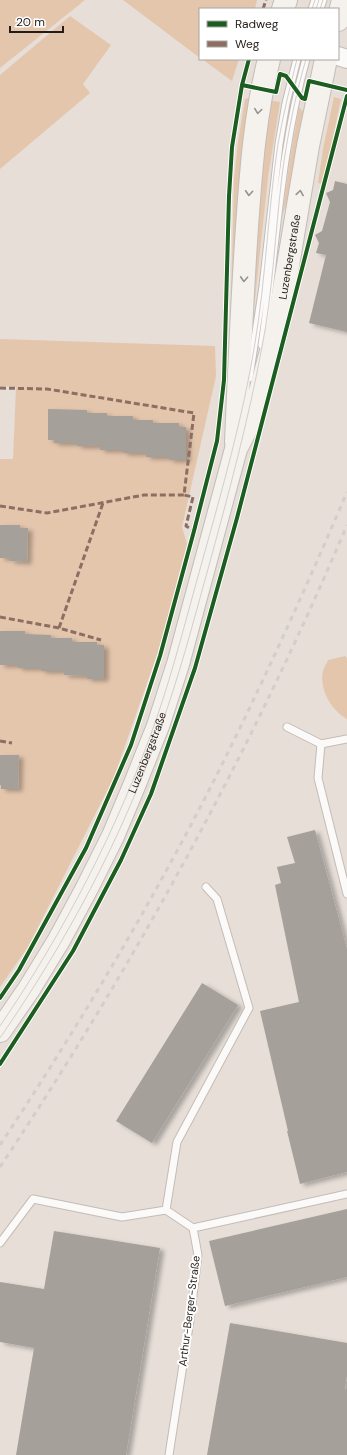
<svg xmlns="http://www.w3.org/2000/svg" width="347" height="1455" font-family="'DM Sans',sans-serif">
	<defs>
		<filter id="shadow"><feDropShadow dx="4.5" dy="2.5" stdDeviation="2" flood-color="#0004"/></filter>
	</defs>
	<rect width="100%" height="100%" fill="#e6ded7"/>
	<!-- green -->
	<path fill="#e4c6ad" d="M 0,0 L 85,0 L 0,68 Z
		M 123,0 L 257,0 L 255,9 L 200,9 L 200,58 Z
		M 70,16 L 111,45 L 83,84 L 90,93 L 0,169 L 0,75 Z
		M 202,59 L 239,59 L 232,81 Z
		M 251,97 L 229,379 L 234,180 L 238,142 L 245,99 Z
		M 334,97 L 341,99 L 323,184 L 318,183 L 323,149 Z
		M 269,100 L 280,102 L 268,177 L 252,327 L 258,177 Z
		M 299,107 L 304,113 L 291,189 L 282,217 L 290,159 Z
		M 0,339 L 215,346 L 216,376 L 182,527 L 187,544 L 159,649 L 114,777 L 28,947 L 0,987 L 0,459 L 13,459 L 16,387 L 0,386 Z
		M 345,656 L 347,658 L 347,719 C 331,710 319,689 323,671 C 324,667 327,663 328,660 Z"/>
	<!-- building -->
	<path fill="#a6a09a" filter="url(#shadow)" d="M 335,181 L 347,184 L 347,332 L 309,323 L 326,255 L 316,253 L 319,243 L 315,235 L 322,231 L 330,202 L 326,193 L 333,190 Z
		M 48,409 L 87,410 L 87,413 L 107,413 L 107,416 L 133,416 L 133,420 L 153,420 L 153,423 L 179,423 L 179,427 L 186,427 L 186,460 L 169,460 L 169,457 L 146,457 L 146,453 L 123,453 L 123,450 L 100,450 L 100,446 L 77,446 L 77,443 L 54,443 L 54,440 L 48,440 Z
		M 0,525 L 20,525 L 20,528 L 28,528 L 27,562 L 10,561 L 10,558 L 0,558 Z
		M 0,631 L 25,631 L 25,634 L 51,635 L 51,638 L 72,638 L 72,642 L 97,642 L 97,645 L 104,645 L 104,679 L 87,679 L 87,676 L 64,675 L 64,671 L 41,671 L 41,668 L 18,668 L 18,665 L 0,665 Z
		M 0,755 L 19,755 L 18,789 L 1,789 L 1,785 L 0,785 Z
		M 315,830 L 347,949 L 347,1172 L 300,1184 L 287,1131 L 288,1131 L 260,1011 L 299,1002 L 275,885 L 281,883 L 277,867 L 295,863 L 287,837 Z
		M 202,983 L 238,1005 L 152,1143 L 116,1121 Z
		M 347,1209 L 347,1277 L 225,1306 L 209,1241 Z
		M 54,1231 L 160,1248 L 126,1455 L 16,1455 L 34,1348 L 0,1342 L 0,1282 L 44,1289 Z
		M 230,1323 L 347,1343 L 347,1375 L 345,1389 L 347,1389 L 347,1455 L 207,1455 Z"/>
	<g fill="none" stroke-linecap="round" stroke-linejoin="round">
		<defs>
			<path id="service" d="M 312,9 L 315,0
				M 320,9 L 323,0
				M 262,345 C 276,249 280,152 306,59
				M 249,378 L 263,286 L 279,144 L 286,103 L 297,59
				M 287,727 L 321,744 L 347,739
				M 321,744 L 318,778 L 347,894
				M 166,1210 L 177,1142 L 249,1008 L 217,899 L 206,887
				M 0,1243 L 33,1199 L 122,1217 L 166,1210 L 193,1228
				M 169,1455 L 190,1320 L 198,1255 L 193,1228 L 347,1194"/>
			<path id="tertiary" d="M 338,56 L 347,59"/>
			<g id="primary">
				<path d="M 283,9 L 286,0"/>
				<path d="M 338,20 L 343,0"/>
				<path d="M 236,442 C 239,370 242,299 247,227 C 251,170 255,114 269,59"/>
				<path id="s1" d="M 0,1031 L 29,989 L 59,940 L 87,888 L 113,836 L 134,786 L 158,726 L 178,664 L 236,449 L 254,414 L 278,325 L 308,146 L 326,59"/>
			</g>
		</defs>
		<!-- service casing -->
		<use href="#service" stroke="#c3bcb7" stroke-width="9"/>
		<!-- tertiary casing -->
		<use href="#tertiary" stroke="#c3bcb7" stroke-width="20"/>
		<!-- primary casing -->
		<use href="#primary" stroke="#c2bdba" stroke-width="24"/>
		<!-- service -->
		<use href="#service" stroke="#fbfaf9" stroke-width="7"/>
		<!-- tertiary -->
		<use href="#tertiary" stroke="#fbfaf9" stroke-width="18"/>
		<!-- primary -->
		<use href="#primary" stroke="#f5f1ec" stroke-width="22"/>
		<!-- tram -->
		<path stroke="#d1cecc" stroke-width="1" d="M 312,9 L 315,0
			M 320,9 L 323,0
			M 0,1026 C 64,932 118,828 156,720 C 174,668 187,615 202,562 C 222,490 243,417 255,343 C 266,277 268,210 278,144 C 283,115 290,87 297,59
			M 0,1038 C 66,942 122,839 160,729 C 179,677 193,623 208,569 C 228,496 248,422 262,347 C 273,291 275,233 282,176 C 287,137 295,97 306,59"/>
		<!-- rail -->
		<path stroke="#d1cecc" stroke-width="3" stroke-dasharray="5 5" stroke-linecap="butt" d="M 0,1145 C 86,1015 168,876 236,736 C 275,656 312,574 347,492
			M 0,1167 C 135,964 252,749 347,525"/>
		<!-- quiet -->
		<path stroke="#8d6e63" stroke-width="3" stroke-dasharray="6 3" stroke-linecap="butt" d="M 263,9 L 266,0
			M 0,388 L 47,389 L 194,413 L 184,495 L 193,497 L 186,526 L 194,531
			M 0,506 L 47,513 L 144,495 L 184,495
			M 0,617 L 59,628 L 101,640
			M 59,628 L 103,503
			M 0,741 L 12,743"/>
		<defs>
			<path id="cycleway" d="M 242,85 L 276,92 L 280,74 L 286,76 L 302,98 L 305,99 L 309,81 L 347,90
				M 0,998 L 19,970 L 86,848 L 131,745 L 160,656 L 194,531 L 217,441 L 224,380 L 229,196 L 232,147 L 242,85 L 249,59
				M 0,1064 L 73,951 L 121,860 L 151,794 L 195,668 L 237,518 L 347,96"/>
		</defs>
		<!-- cycleway casing -->
		<use href="#cycleway" stroke="#fff" stroke-width="6"/>
		<!-- cycleway -->
		<use href="#cycleway" stroke="#1b5e20" stroke-width="4"/>
	</g>
	<!-- one-way arrows -->
	<defs><path id="oneway-chevron" d="M-2-3.5L2.5 0L-2 3.5" fill="none" stroke-width="1.6" stroke-linecap="round" stroke-linejoin="round"/></defs>
	<g stroke="#96928d">
		<use href="#oneway-chevron" transform="translate(258 111) rotate(98)"/>
		<use href="#oneway-chevron" transform="translate(249 193) rotate(94)"/>
		<use href="#oneway-chevron" transform="translate(300 193) rotate(-81)"/>
		<use href="#oneway-chevron" transform="translate(244 279) rotate(93)"/>
	</g>
	<g text-anchor="middle" dominant-baseline="central" stroke-width="4" stroke-linejoin="round" paint-order="stroke">
		<!-- street labels -->
		<g font-size="11" fill="#231d19" stroke="#fff">
			<text stroke="none"><textPath href="#s1" startOffset="833">Luzenbergstraße</textPath></text>
			<text stroke="none"><textPath href="#s1" startOffset="316">Luzenbergstraße</textPath></text>
			<text transform="translate(189 1311) rotate(-83)">Arthur-Berger-Straße</text>
		</g>
	</g>
	<!-- legend -->
	<rect x="199" y="8" width="140" height="52" fill="#ffffff" stroke="#a7a5a3"/>
	<rect x="207" y="21" width="20" height="6" fill="#1b5e20" stroke="#a7a5a3"/>
	<text x="235" y="28" font-size="12" fill="#231d19">Radweg</text>
	<rect x="207" y="41" width="20" height="6" fill="#8d6e63" stroke="#a7a5a3"/>
	<text x="235" y="48" font-size="12" fill="#231d19">Weg</text>
	<!-- scale -->
	<path d="M10 26v6h53v-6" fill="none" stroke="#231d19" stroke-width="2"/>
	<text x="16" y="26" font-size="12" fill="#231d19" stroke="#ffffff" stroke-width="3" paint-order="stroke">20 m</text>
</svg>
